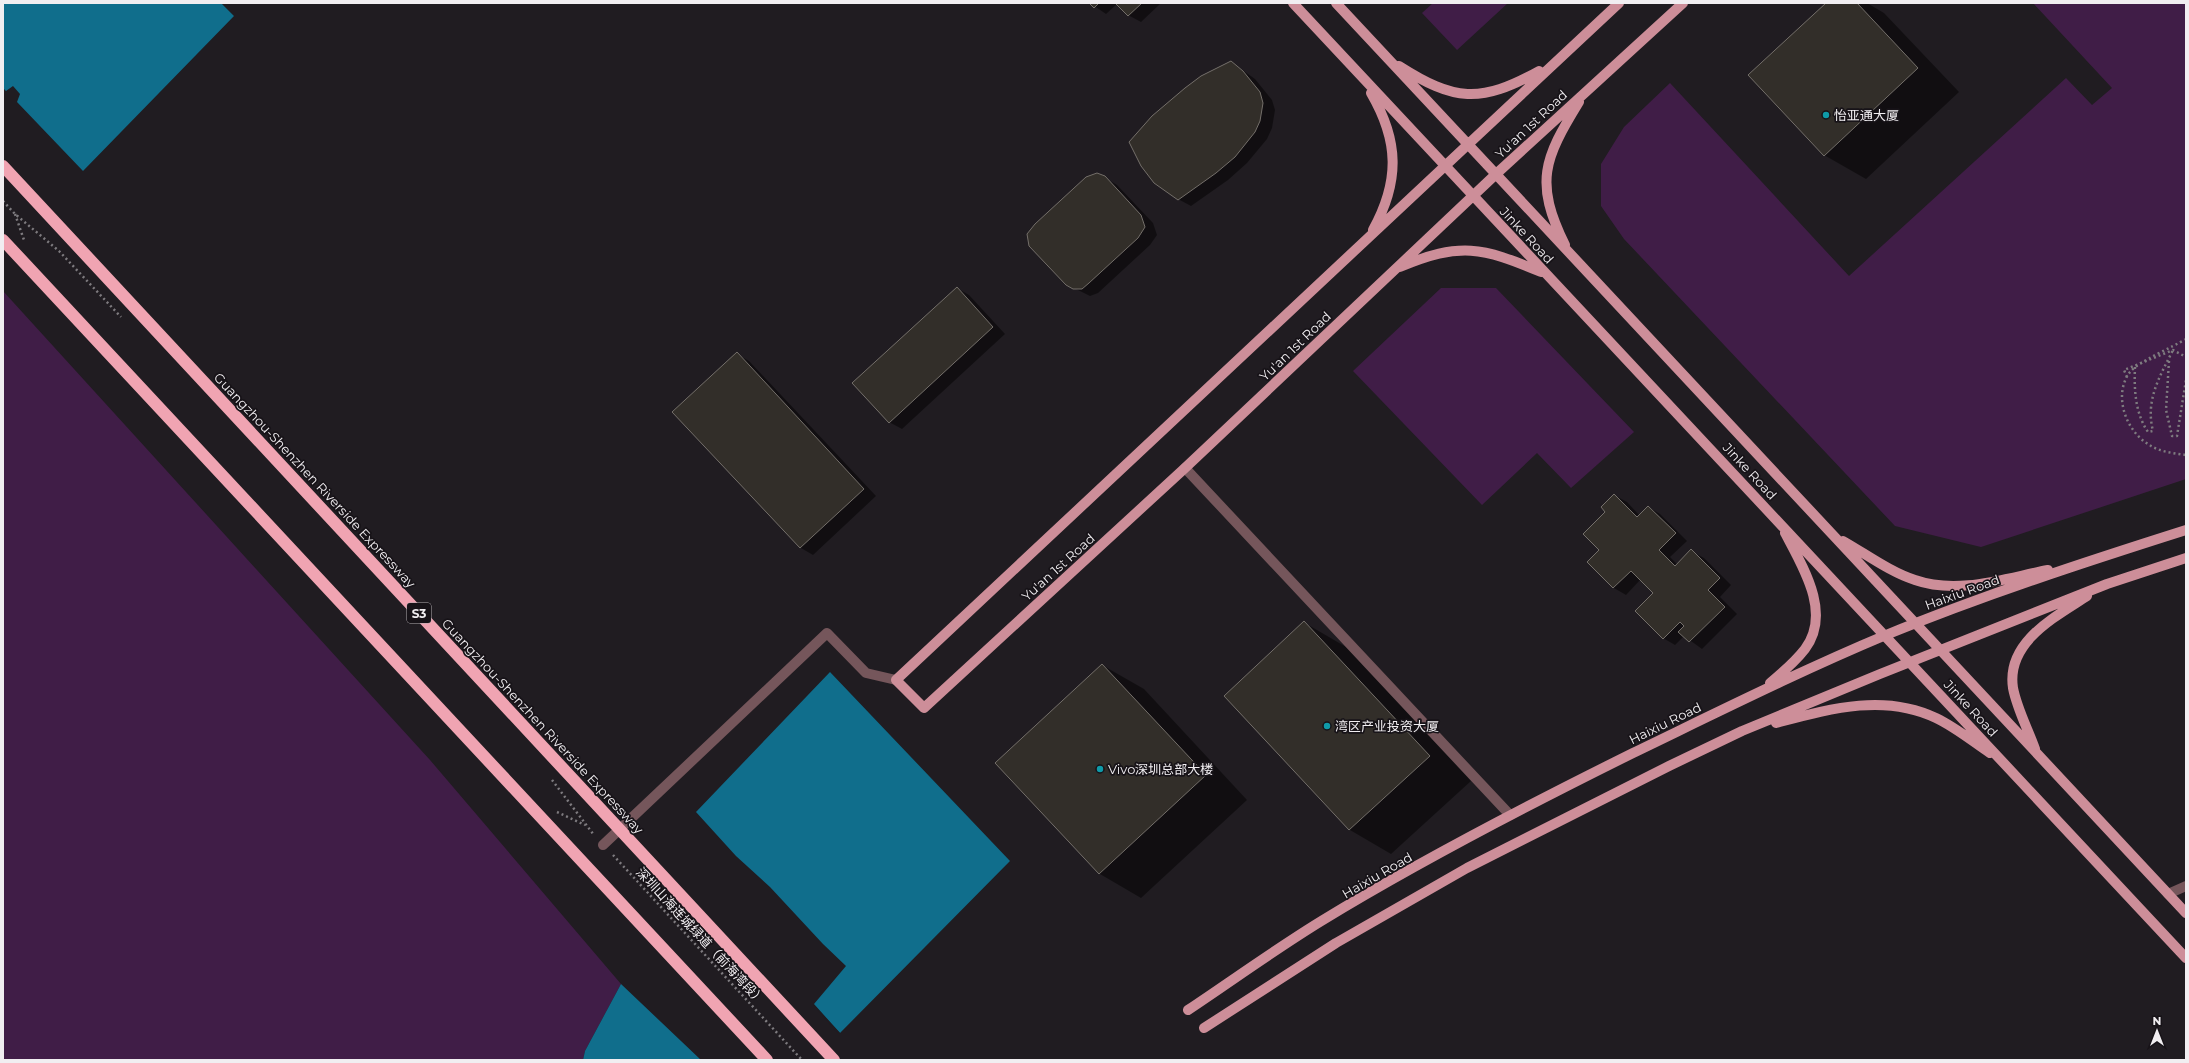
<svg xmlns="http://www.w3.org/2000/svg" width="2189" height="1063" font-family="Montserrat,'Noto Sans SC',sans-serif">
	<rect width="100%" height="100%" fill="#201c21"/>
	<!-- green -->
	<path fill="#401d47" d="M 1433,3 L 1508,3 L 1457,50 L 1422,13 Z
		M 2033,3 L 2186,3 L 2186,479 L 1981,547 L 1895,526 L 1624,239 L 1601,206 L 1601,164 L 1624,127 L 1670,83 L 1849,276 L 2066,78 L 2092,105 L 2112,88 Z
		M 1441,288 L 1496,288 L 1634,432 L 1571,488 L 1537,453 L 1482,505 L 1353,371 Z
		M 3,291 L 430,760 L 621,984 L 585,1051 L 583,1060 L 3,1060 Z"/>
	<!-- water -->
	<path fill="#106e8c" d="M 3,3 L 221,3 L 234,16 L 83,171 L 17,102 L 20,94 L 13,86 L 6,91 L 3,88 Z
		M 830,672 L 1010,861 L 840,1033 L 814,1004 L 846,966 L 823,944 L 770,887 L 736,856 L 696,812 Z
		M 621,984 L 701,1060 L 583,1060 L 585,1051 Z"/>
	<!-- pier -->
	<path fill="#201c21" d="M 812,1003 L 841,1034 L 838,1034 Z"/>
	<!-- shadow -->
	<path fill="#0007" d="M 1090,3 L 1159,3 L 1160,4 L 1141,22 L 1128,15 L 1117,4 L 1106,14 Z
		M 1827,3 L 1867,3 L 1884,13 L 1959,92 L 1866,179 L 1824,155 Z
		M 1231,62 L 1255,79 L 1272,100 L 1275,110 L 1272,128 L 1267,139 L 1247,163 L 1228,180 L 1191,206 L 1178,199 Z
		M 1104,177 L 1117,185 L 1153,223 L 1157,235 L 1150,245 L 1098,293 L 1090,296 L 1066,284 Z
		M 957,288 L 969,295 L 1005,334 L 902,429 L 889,422 Z
		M 737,354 L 749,361 L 876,496 L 813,555 L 801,548 L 674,412 Z
		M 1614,495 L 1627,502 L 1640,516 L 1648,507 L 1660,514 L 1687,541 L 1670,557 L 1677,564 L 1691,551 L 1704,558 L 1731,585 L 1720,597 L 1737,614 L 1702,649 L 1684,636 L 1675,645 L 1663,638 L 1655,593 L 1641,579 L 1626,595 L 1614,588 L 1588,562 L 1600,550 L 1607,512 Z
		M 1305,623 L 1346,647 L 1471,781 L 1391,854 L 1350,830 L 1225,696 Z
		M 1102,665 L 1144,689 L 1247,800 L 1141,898 L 1100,874 L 996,763 Z"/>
	<!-- building -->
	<path fill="#322e29" stroke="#746f6a" d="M 1089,3 L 1099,3 L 1094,8 Z
		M 1115,3 L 1142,3 L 1128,16 Z
		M 1826,3 L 1857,3 L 1918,68 L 1824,156 L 1748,75 Z
		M 1231,61 L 1243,71 L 1260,92 L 1263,103 L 1260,121 L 1255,132 L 1235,157 L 1216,173 L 1178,200 L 1154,183 L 1141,166 L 1129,142 L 1152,116 L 1185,88 L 1201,76 Z
		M 1097,173 L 1105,176 L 1141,215 L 1145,227 L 1138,238 L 1089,283 L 1082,289 L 1073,289 L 1066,285 L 1029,246 L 1027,234 L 1035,224 L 1086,177 Z
		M 957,287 L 993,327 L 889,423 L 852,383 Z
		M 737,352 L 864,489 L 800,548 L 672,412 Z
		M 1614,494 L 1637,517 L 1648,506 L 1676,533 L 1659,550 L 1675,566 L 1691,549 L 1720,578 L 1708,590 L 1725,607 L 1689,642 L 1678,632 L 1684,626 L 1680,622 L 1663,639 L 1635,611 L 1653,593 L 1631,571 L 1613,588 L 1587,562 L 1599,550 L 1583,534 L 1605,512 L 1601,507 Z
		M 1304,621 L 1430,756 L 1349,830 L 1224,696 Z
		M 1102,664 L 1206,775 L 1099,874 L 995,763 Z"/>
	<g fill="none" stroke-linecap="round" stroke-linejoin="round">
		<!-- path -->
		<path stroke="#7e7b7f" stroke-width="2.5" stroke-dasharray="2 3" stroke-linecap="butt" d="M 3,201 L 15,214 L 59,251 L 121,317
			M 15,214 L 24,240
			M 2169,361 L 2166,410 L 2172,436 L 2177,436 L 2186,380
			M 2135,367 C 2134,389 2135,413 2148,432 L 2153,431 C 2145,400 2160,376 2173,350
			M 2127,377 L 2124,370 L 2173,350 L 2186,357
			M 552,780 L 594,835
			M 557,812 L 585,825
			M 613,855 L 802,1060"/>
		<!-- minor -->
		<path stroke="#75565b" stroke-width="10" d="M 1185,468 L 1510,815
			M 603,845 L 827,633 L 866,673 L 896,680
			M 2168,894 L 2186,886"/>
		<!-- major -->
		<path stroke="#cd8e99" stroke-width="10" d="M 1293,3 L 2186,958
			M 1336,3 L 2186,913
			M 1619,3 L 896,680 L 924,708 L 1185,468 L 1495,175 L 1683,3
			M 1399,66 C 1454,101 1480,104 1539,71
			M 1371,93 C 1399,141 1400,181 1373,230
			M 1565,245 C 1534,182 1544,159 1579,102
			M 1400,267 C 1460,242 1482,247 1541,272
			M 1843,541 C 1866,554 1890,572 1915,580 C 1958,595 2006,578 2048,570
			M 1770,683 C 1782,673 1795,662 1805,649 C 1832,613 1803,567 1785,533
			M 1776,723 C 1829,709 1884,693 1936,718 C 1955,727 1972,741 1990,753
			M 2035,749 C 2028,729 2017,709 2013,688 C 2006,642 2055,617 2087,596
			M 1188,1010 C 1233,980 1277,948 1323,920 C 1423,859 1528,805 1633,753 C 1716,713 1800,671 1886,635 C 1984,595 2085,562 2186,530
			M 1204,1028 L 1336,943 L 1467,868 L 1669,766 L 1742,731 L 1880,674 L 2107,584 L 2186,558"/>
		<!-- highway -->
		<path stroke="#f0a4b2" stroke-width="12" d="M 3,240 L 767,1060"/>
		<!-- path-bridge -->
		<path stroke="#7e7b7f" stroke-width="2.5" stroke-dasharray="2 3" stroke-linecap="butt" d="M 2186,339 C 2173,347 2139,361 2130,372 C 2113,394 2125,430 2148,444 C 2159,452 2173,453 2186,455"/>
		<!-- highway-bridge -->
		<path stroke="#f0a4b2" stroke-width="12" d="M 3,166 L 834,1060"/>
	</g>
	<!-- markers -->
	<g fill="#0f9aa8" stroke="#171318" stroke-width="1.5">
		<circle cx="1826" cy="115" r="4"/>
		<circle cx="1327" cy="726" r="4"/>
		<circle cx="1100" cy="769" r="4"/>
	</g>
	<g text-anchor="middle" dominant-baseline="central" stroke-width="3.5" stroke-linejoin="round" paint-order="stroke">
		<!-- shield labels -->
		<rect fill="#171318" stroke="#b0acb0" stroke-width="1" x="407" y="603" width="24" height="20" rx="3"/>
		<g font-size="12" font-weight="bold" fill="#f1eef1">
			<text x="419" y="613">S3</text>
		</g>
		<!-- poi labels -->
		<g font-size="13" fill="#f1eef1" stroke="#171318" text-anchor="start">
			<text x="1834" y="115">怡亚通大厦</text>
			<text x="1335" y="726">湾区产业投资大厦</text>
			<text x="1108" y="769">Vivo深圳总部大楼</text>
		</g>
		<!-- street labels -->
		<g font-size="13" fill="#f1eef1" stroke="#171318">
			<text transform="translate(1531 124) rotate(-43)">Yu'an 1st Road</text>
			<text transform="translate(1527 235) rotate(47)">Jinke Road</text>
			<text transform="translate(1295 346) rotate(-44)">Yu'an 1st Road</text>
			<text transform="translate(1750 471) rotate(47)">Jinke Road</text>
			<text transform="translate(315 480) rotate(47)">Guangzhou-Shenzhen Riverside Expressway</text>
			<text transform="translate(1058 567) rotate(-42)">Yu'an 1st Road</text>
			<text transform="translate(1962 592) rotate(-20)">Haixiu Road</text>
			<text transform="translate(1971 708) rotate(47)">Jinke Road</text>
			<text transform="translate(1665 723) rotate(-26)">Haixiu Road</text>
			<text transform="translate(543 726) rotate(47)">Guangzhou-Shenzhen Riverside Expressway</text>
			<text transform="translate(1377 875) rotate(-30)">Haixiu Road</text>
			<text transform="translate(701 936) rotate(47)">深圳山海连城绿道（前海湾段）</text>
		</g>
	</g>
	<!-- border -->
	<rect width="2189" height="1063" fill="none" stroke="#f1eef1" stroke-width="8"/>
	<!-- north arrow -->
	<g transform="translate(2157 1031)" stroke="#171318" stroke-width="3" paint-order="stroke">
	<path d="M0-3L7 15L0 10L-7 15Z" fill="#f1eef1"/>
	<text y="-6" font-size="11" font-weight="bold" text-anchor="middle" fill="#f1eef1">N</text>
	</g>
</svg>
